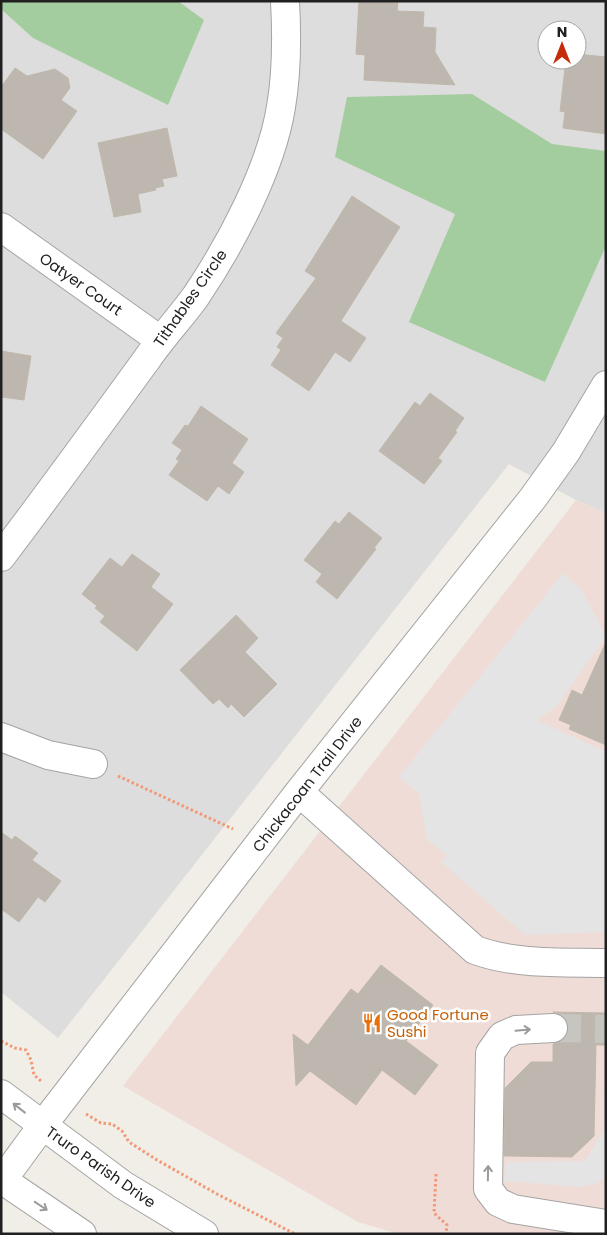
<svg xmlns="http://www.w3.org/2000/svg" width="607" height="1235" font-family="Poppins,sans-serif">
	<rect width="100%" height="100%" fill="#f0eee7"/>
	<!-- residential -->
	<path fill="#dedddd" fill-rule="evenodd" d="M 1,1 L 606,1 L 606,513 L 576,500 L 509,464 L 58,1038 L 1,992 ZM 547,30 L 577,30 L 577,60 L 547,60 Z"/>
	<!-- commercial -->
	<path fill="#efdcd7" d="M 576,500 L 606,513 L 606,1234 L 399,1234 L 358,1222 L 123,1086 Z"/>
	<!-- forest -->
	<path fill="#a3cd9e" d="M 1,1 L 178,1 L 204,20 L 168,105 L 33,38 L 1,9 Z
		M 472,94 L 552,144 L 606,151 L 606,246 L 545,382 L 409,322 L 455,214 L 335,157 L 347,97 Z"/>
	<!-- parking -->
	<path fill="#e4e4e4" d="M 563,573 L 581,589 L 606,636 L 556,707 L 537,720 L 606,752 L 606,932 L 525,935 L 441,862 L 447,855 L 427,840 L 419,794 L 399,777 Z
		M 606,1051 L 606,1175 L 598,1183 L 580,1187 L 504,1181 L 507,1162 L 585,1161 L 604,1130 Z"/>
	<!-- building -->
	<path fill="#bdb7b0" stroke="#c1b8aa" d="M 359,1 L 398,1 L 397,11 L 424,12 L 423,27 L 436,28 L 435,52 L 455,85 L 364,80 L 365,55 L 356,54 Z
		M 577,54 L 606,57 L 606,134 L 563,128 L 565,112 L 560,111 L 566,60 L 577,60 Z
		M 15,68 L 27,76 L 55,69 L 68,78 L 70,88 L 61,100 L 77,111 L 43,159 L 1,129 L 1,87 Z
		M 167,128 L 177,176 L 162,179 L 164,186 L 155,188 L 156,190 L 138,194 L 141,212 L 114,217 L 98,143 Z
		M 352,196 L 400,227 L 341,321 L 366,338 L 350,362 L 335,352 L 309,391 L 271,365 L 281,350 L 277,347 L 283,338 L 276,333 L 316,278 L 305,271 Z
		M 1,351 L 31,356 L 24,400 L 1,397 Z
		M 430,393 L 464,418 L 455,431 L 457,432 L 438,458 L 442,461 L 424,484 L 379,451 L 415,402 L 420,406 Z
		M 201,406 L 248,439 L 232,463 L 244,472 L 229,494 L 218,486 L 207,501 L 169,475 L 179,461 L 176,459 L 182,450 L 172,443 L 185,425 L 188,426 Z
		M 349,512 L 382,538 L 374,548 L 376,549 L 337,599 L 316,582 L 322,574 L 304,560 L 335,521 L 339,524 Z
		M 132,554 L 160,574 L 151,587 L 173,604 L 137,651 L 100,622 L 105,616 L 95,608 L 97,606 L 82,594 L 110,558 L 122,567 Z
		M 236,615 L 258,638 L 245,652 L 277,684 L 244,717 L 231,704 L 228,708 L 219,699 L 213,704 L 180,670 Z
		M 606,642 L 606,745 L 569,729 L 571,725 L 559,720 L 572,690 L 582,695 Z
		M 1,832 L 12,840 L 15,836 L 38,853 L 32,860 L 61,881 L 45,902 L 38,897 L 19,922 L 1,909 Z
		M 381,965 L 433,1005 L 406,1041 L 438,1065 L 415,1095 L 382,1070 L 356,1105 L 310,1071 L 296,1086 L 293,1034 L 308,1045 L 351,989 L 358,994 Z
		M 553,1012 L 606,1013 L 606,1045 L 596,1045 L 594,1136 L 572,1157 L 504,1156 L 505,1088 L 531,1062 L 553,1062 L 553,1044 L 562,1041 L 567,1035 L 569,1028 L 566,1019 L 560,1014 Z"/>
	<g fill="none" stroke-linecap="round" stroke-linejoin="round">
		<!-- minor-tunnel -->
		<path stroke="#c6c5bf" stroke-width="28" stroke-dasharray="28 14" stroke-linecap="butt" d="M 553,1028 L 606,1029"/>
		<defs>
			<path id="minor" d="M 1,227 L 160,340
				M 1,557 C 51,491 99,425 147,359 C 162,337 181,317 196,296 C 231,244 271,169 281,107 C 287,72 287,37 285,1
				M 1,737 L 48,755 L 93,764
				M 299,792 L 475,950 C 516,965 563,962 606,963
				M 553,1028 L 516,1030 L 502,1036 L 490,1053 L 488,1189 L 498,1202 L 513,1209 L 606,1224
				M 1,1094 L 123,1185 L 204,1234
				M 1,1179 L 82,1234
				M 1,1182 L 42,1126 L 299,792 L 533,498 L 566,452 L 606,385"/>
		</defs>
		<!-- minor casing -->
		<use href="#minor" stroke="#a4a4a4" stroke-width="30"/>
		<!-- path -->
		<path stroke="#f39875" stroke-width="3" stroke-dasharray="2.5 2.5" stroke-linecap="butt" d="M 118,776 L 233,829
			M 1,1041 L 15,1048 L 26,1050 L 31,1060 L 34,1075 L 41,1081
			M 86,1114 L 101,1123 L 112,1124 L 122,1131 L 129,1142 L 157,1160 L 217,1194 L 295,1234
			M 436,1174 L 434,1213 L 447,1225 L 446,1234"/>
		<!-- minor -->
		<use href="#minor" stroke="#fff" stroke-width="28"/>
	</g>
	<!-- one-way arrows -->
	<defs><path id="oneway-shaft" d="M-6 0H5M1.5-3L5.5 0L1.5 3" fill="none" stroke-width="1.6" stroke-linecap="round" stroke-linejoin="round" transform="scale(1.25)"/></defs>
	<g stroke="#9b9b9b">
		<use href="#oneway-shaft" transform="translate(523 1030) rotate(-5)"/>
		<use href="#oneway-shaft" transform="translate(19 1108) rotate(-142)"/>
		<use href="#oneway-shaft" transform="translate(488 1173) rotate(-89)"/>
		<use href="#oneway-shaft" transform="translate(41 1206) rotate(34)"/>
	</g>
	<!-- icons -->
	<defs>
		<symbol id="restaurant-bare" viewBox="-9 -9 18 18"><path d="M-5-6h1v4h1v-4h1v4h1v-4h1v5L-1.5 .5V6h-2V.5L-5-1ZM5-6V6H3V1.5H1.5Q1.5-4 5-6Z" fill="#e8710a" stroke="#fff" stroke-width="2.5" paint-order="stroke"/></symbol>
	</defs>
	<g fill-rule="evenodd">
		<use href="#restaurant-bare" x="358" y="1009" width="28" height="28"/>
	</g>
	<g text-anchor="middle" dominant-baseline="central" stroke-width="5" stroke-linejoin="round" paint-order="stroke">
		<!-- street labels -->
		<g font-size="15" fill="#202020" stroke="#fff">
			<text transform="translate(81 284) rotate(35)">Oatyer Court</text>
			<text transform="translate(190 298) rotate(-55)">Tithables Circle</text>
			<text transform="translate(307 784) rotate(-52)">Chickacoan Trail Drive</text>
			<text transform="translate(101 1167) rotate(35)">Truro Parish Drive</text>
		</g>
		<!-- food labels -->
		<g font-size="15" fill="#c56008" stroke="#fff" text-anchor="start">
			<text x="387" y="1014">Good Fortune<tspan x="387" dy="17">Sushi</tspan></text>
		</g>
	</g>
	<!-- border -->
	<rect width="607" height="1235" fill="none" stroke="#202020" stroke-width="5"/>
	<!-- north arrow -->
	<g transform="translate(562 45)"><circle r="24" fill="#ffffff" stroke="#a6a6a6"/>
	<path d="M0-4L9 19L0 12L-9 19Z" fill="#c52c0a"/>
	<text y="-8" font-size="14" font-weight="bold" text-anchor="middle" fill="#202020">N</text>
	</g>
</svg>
